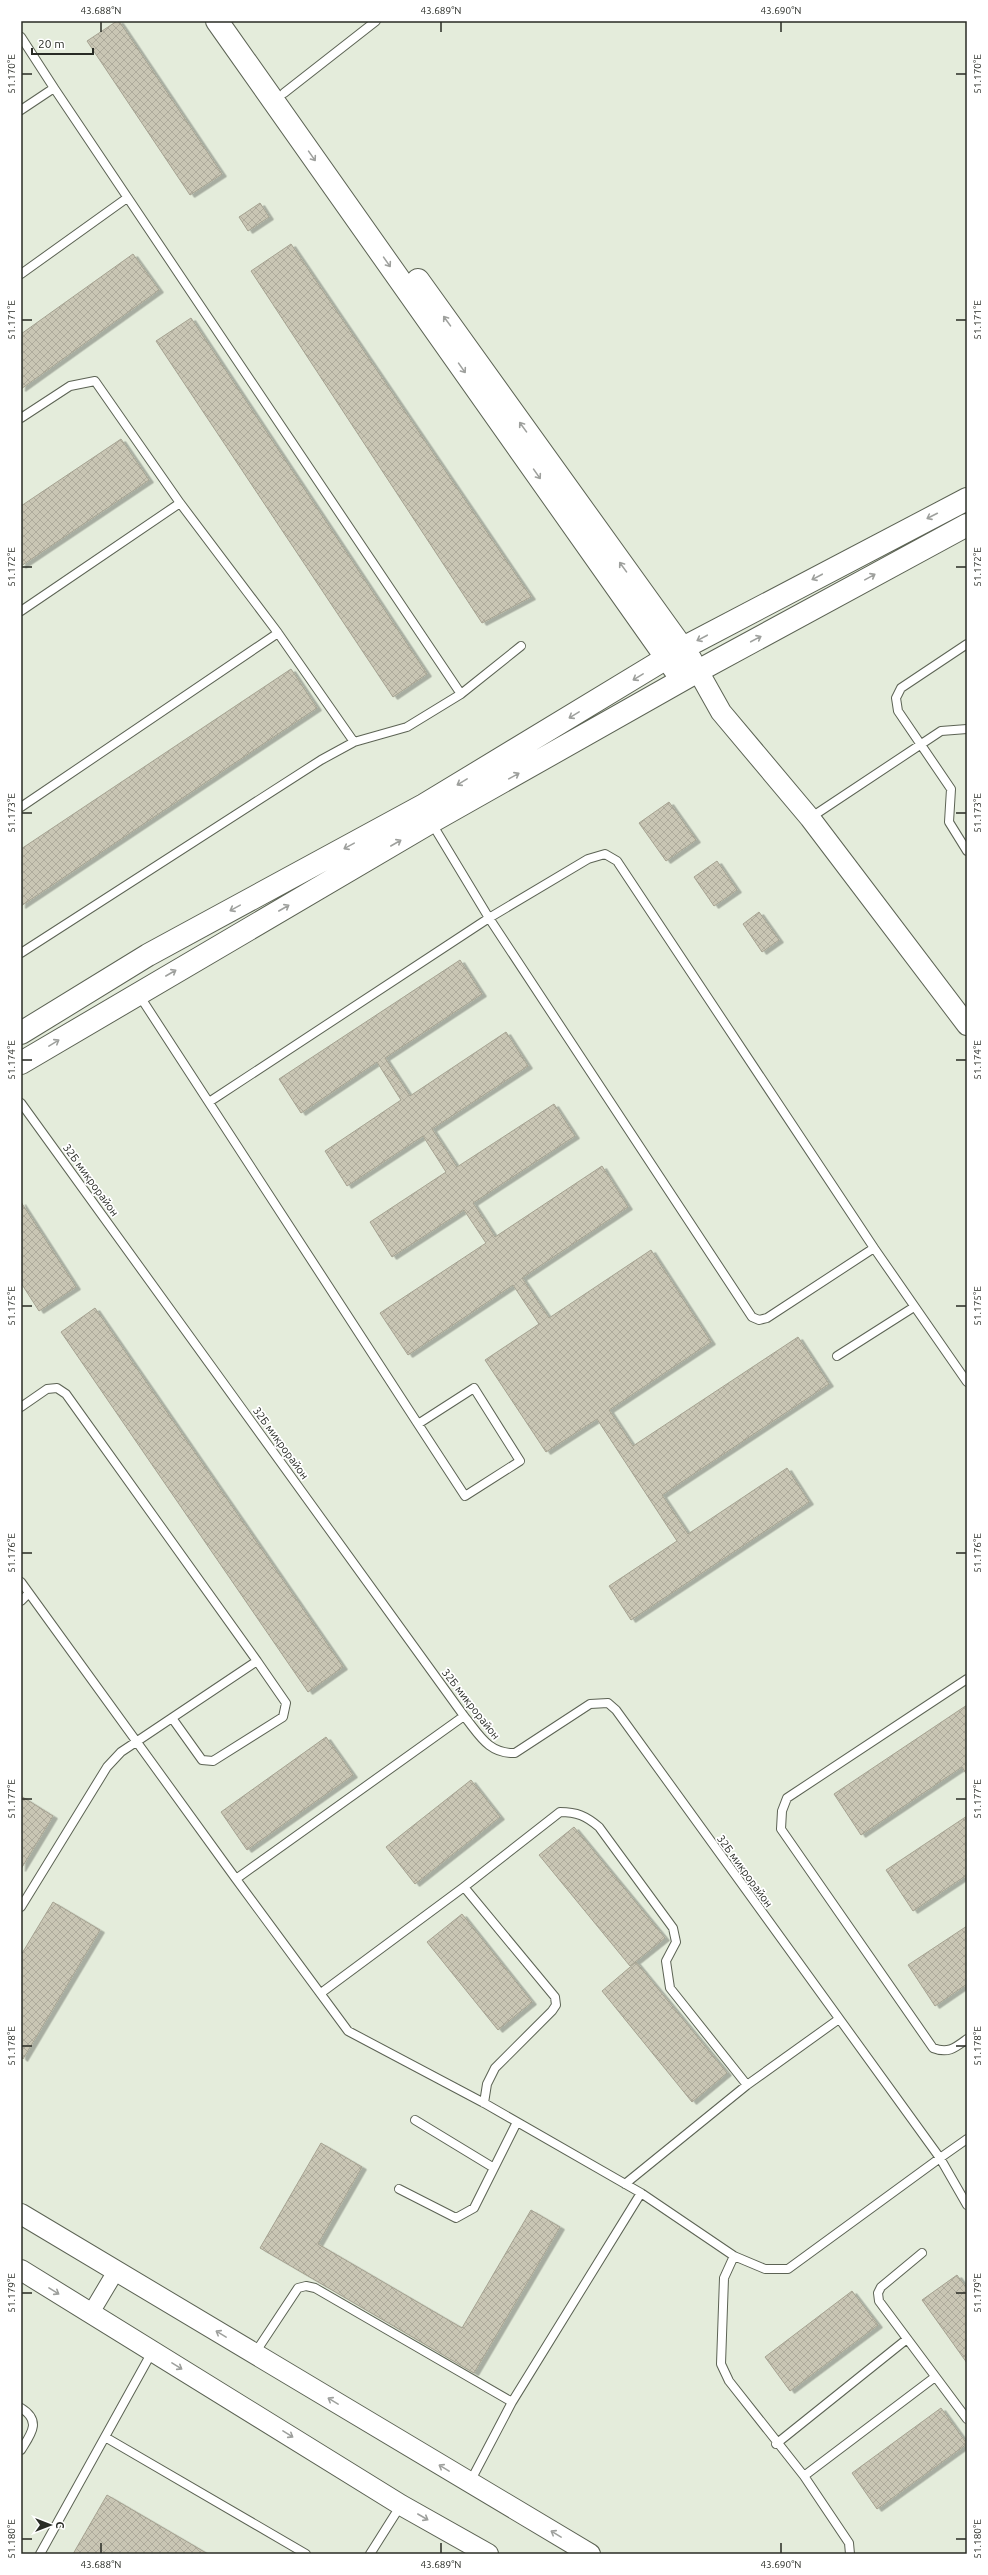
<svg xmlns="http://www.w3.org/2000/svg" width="988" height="2575" font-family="Ubuntu,sans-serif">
	<defs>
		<pattern id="building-cross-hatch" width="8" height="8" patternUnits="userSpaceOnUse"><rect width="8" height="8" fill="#c9c6b4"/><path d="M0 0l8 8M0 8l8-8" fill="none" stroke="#adaa9b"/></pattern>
		<filter id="shadow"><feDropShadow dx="4.5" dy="2.5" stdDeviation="0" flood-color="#0004"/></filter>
	</defs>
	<rect width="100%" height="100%" fill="#e4ecdb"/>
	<!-- building -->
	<path fill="url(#building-cross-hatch)" stroke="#a5a291" filter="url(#shadow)" d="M 117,21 L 119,21 L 222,174 L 190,195 L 87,41 Z
		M 260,203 L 269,217 L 248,231 L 239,217 Z
		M 291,244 L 531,597 L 482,623 L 251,271 Z
		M 133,254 L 159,290 L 21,389 L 21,334 Z
		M 191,318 L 427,674 L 393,697 L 156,341 Z
		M 121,439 L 149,480 L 21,566 L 21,506 Z
		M 291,669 L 317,708 L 21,906 L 21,849 Z
		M 669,802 L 696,840 L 666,861 L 639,823 Z
		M 717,861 L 737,890 L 714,906 L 694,877 Z
		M 759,912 L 779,940 L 762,952 L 743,924 Z
		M 460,960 L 482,994 L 385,1058 L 410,1096 L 506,1032 L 528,1066 L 432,1129 L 457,1167 L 554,1104 L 575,1136 L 473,1203 L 495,1237 L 602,1166 L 628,1207 L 522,1278 L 549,1318 L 651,1250 L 711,1342 L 609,1410 L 633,1446 L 798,1337 L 829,1384 L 662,1495 L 688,1534 L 787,1468 L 809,1502 L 631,1620 L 609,1586 L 677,1541 L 597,1419 L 546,1452 L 485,1360 L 539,1324 L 513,1285 L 408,1355 L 380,1313 L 486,1243 L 464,1210 L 392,1257 L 370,1222 L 446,1172 L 423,1136 L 347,1186 L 325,1151 L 401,1100 L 377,1062 L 301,1113 L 279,1079 Z
		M 21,1202 L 76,1287 L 39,1311 L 21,1283 Z
		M 95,1308 L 343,1667 L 308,1692 L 61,1332 Z
		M 967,1705 L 967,1775 L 962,1767 L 861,1835 L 834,1794 Z
		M 326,1737 L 353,1775 L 247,1850 L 221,1812 Z
		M 471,1780 L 500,1817 L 415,1884 L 386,1847 Z
		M 21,1796 L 53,1816 L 21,1869 Z
		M 967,1816 L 967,1875 L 913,1911 L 886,1870 Z
		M 574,1827 L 665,1938 L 630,1966 L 539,1855 Z
		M 53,1902 L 100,1930 L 23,2059 L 21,2057 L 21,1955 Z
		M 462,1914 L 532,2002 L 498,2030 L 427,1942 Z
		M 967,1926 L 967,1984 L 935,2006 L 908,1965 Z
		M 636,1962 L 727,2073 L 692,2102 L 602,1991 Z
		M 321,2143 L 362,2167 L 318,2244 L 462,2328 L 531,2210 L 560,2227 L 474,2373 L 260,2248 Z
		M 957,2275 L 967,2289 L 967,2363 L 922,2300 Z
		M 852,2291 L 878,2325 L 790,2391 L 765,2357 Z
		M 941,2408 L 967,2444 L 877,2509 L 852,2473 Z
		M 107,2495 L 208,2554 L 73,2554 Z"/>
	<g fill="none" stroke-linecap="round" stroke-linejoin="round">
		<defs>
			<path id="service" d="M 21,37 L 54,88
				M 284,93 L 376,21
				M 21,110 L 54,88 L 461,694
				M 21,274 L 127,198
				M 21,418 L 70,386 L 95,381 L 180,503 L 278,633 L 21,807
				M 21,611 L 180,503
				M 278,633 L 354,742
				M 967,644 L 901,688 L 896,698 L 898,711 L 951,789 L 949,822 L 967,851
				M 810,818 L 941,731 L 967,729
				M 21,953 L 321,760 L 354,742 L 407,727 L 461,694 L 521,646
				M 139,995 L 418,1424 L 465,1496 L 520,1461 L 474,1388 L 418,1424
				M 209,1102 L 489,918 L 588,859 L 605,854 L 617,861 L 874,1248 L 767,1318 L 759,1320 L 752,1317 L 489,918 L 431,822
				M 21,1103 L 464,1716 C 479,1734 488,1754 515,1753 L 590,1704 L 608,1703 L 616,1710 L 940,2158 L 967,2139
				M 874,1248 L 967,1382
				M 837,1356 L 914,1307
				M 21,1407 L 47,1389 L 57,1388 L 66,1394 L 257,1661 L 121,1752 L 107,1767 L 21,1907
				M 21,1582 L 236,1879 L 464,1716
				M 21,1601 L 29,1593
				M 967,1679 L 787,1798 L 782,1811 L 781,1829 L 933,2048 C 948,2054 955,2048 967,2039
				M 172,1718 L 202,1760 L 213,1761 L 283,1717 L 286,1703 L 257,1661
				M 236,1879 L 348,2031 L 484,2103 L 641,2193 L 734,2256 L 765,2269 L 788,2269 L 940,2158 L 967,2205
				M 464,1887 L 560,1812 C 577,1812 586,1816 599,1827 L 673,1928 L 676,1942 L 666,1961 L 670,1988 L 747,2085
				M 321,1993 L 464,1887 L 555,1997 L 556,2005 L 552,2011 L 495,2068 L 487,2084 L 484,2103
				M 415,2120 L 494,2168
				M 625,2184 L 747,2085 L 839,2019
				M 399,2189 L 456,2218 L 474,2208 L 517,2122
				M 922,2253 L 881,2287 L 878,2293 L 879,2301 L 967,2419
				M 734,2256 L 724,2278 L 721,2364 L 729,2381 L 804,2476 L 849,2543 L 850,2554
				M 255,2353 L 298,2288 L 306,2286 L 315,2288 L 512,2402
				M 21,2408 C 42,2421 31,2434 21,2450
				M 105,2437 L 306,2554
				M 776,2444 L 907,2339
				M 804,2476 L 935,2377
				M 470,2482 L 512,2402 L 641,2193
				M 40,2554 L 152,2352
				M 370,2554 L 401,2505"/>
			<path id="minor" d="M 91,2313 L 116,2271"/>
			<path id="tertiary" d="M 698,671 L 721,712 L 810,818 L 967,1025
				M 21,2214 L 590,2554
				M 21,2270 L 401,2505 L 488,2554"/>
			<path id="secondary" d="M 217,21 L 675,670
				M 418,280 L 691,660
				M 21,1033 L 148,955 L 424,805 L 683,648 L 967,499
				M 21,1063 L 431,822 L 698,671 L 967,525"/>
		</defs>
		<!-- service casing -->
		<use href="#service" stroke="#5c6354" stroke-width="10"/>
		<!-- minor casing -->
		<use href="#minor" stroke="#5c6354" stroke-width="18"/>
		<!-- tertiary casing -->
		<use href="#tertiary" stroke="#5c6354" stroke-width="22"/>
		<!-- secondary casing -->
		<use href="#secondary" stroke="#5c6354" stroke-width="24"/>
		<!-- service -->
		<use href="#service" stroke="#fff" stroke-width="8"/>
		<!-- minor -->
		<use href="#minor" stroke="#fff" stroke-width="16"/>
		<!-- tertiary -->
		<use href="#tertiary" stroke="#fff" stroke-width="20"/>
		<!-- secondary -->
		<use href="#secondary" stroke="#fff" stroke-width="22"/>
	</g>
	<!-- one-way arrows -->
	<defs><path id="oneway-shaft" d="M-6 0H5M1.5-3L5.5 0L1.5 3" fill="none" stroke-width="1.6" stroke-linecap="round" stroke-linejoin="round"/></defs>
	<g stroke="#9ea09d">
		<use href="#oneway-shaft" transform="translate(312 156) rotate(55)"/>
		<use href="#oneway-shaft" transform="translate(387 262) rotate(55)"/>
		<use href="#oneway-shaft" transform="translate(447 321) rotate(-126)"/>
		<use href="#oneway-shaft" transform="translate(462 368) rotate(55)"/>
		<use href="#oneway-shaft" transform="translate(523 427) rotate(-126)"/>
		<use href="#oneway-shaft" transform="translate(537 474) rotate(55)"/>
		<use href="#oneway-shaft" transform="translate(932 516) rotate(153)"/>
		<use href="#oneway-shaft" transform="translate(623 567) rotate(-126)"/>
		<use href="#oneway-shaft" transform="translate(817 577) rotate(152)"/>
		<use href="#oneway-shaft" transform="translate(870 577) rotate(-29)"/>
		<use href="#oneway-shaft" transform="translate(702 638) rotate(152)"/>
		<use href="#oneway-shaft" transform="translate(756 639) rotate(-28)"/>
		<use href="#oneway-shaft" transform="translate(638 677) rotate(149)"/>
		<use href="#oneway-shaft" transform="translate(574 715) rotate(149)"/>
		<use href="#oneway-shaft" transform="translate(514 776) rotate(-29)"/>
		<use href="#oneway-shaft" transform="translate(462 782) rotate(149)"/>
		<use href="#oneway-shaft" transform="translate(396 843) rotate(-30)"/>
		<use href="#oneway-shaft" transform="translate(349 846) rotate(151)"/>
		<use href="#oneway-shaft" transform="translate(235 908) rotate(151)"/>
		<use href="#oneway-shaft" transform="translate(284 908) rotate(-30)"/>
		<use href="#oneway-shaft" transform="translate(171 973) rotate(-30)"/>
		<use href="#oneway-shaft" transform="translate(54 1043) rotate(-31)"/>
		<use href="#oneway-shaft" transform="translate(54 2291) rotate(32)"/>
		<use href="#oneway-shaft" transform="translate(221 2334) rotate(-149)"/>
		<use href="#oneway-shaft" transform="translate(177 2366) rotate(32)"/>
		<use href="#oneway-shaft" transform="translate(333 2401) rotate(-149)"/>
		<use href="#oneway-shaft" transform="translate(288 2434) rotate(32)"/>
		<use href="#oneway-shaft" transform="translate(444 2468) rotate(-149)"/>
		<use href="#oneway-shaft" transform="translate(423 2517) rotate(30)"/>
		<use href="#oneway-shaft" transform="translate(556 2534) rotate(-149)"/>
	</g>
	<!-- ticks -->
	<path fill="none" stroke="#282b25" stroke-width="1.5" d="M 101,22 L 101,32M 441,22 L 441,32M 781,22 L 781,32M 22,74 L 32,74M 956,74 L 966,74M 22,320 L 32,320M 956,320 L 966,320M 22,567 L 32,567M 956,567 L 966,567M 22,813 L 32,813M 956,813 L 966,813M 22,1060 L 32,1060M 956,1060 L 966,1060M 22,1306 L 32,1306M 956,1306 L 966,1306M 22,1553 L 32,1553M 956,1553 L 966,1553M 22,1799 L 32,1799M 956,1799 L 966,1799M 22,2046 L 32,2046M 956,2046 L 966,2046M 22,2293 L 32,2293M 956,2293 L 966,2293M 22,2539 L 32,2539M 956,2539 L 966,2539M 101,2543 L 101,2553M 441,2543 L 441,2553M 781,2543 L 781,2553"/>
	<g text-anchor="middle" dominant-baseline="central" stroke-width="3.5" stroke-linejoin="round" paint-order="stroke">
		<!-- street labels -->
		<g font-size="11" fill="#282b25" stroke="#fff">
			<text transform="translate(91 1180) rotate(54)">32Б микрорайон</text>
			<text transform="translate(281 1443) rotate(54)">32Б микрорайон</text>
			<text transform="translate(471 1704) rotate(52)">32Б микрорайон</text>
			<text transform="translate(745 1871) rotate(54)">32Б микрорайон</text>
		</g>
	</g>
	<!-- border -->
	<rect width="988" height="2575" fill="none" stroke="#ffffff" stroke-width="44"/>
	<!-- north arrow -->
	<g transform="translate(50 2525) rotate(90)" stroke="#ffffff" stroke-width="3" paint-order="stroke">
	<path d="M0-3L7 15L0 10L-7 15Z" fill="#282b25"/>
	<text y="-6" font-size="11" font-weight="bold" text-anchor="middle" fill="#282b25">С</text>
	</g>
	<!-- scale -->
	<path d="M32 48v6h61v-6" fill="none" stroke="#282b25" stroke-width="2"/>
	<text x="38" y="48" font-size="12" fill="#282b25" stroke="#ffffff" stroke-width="3" paint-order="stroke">20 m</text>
	<rect x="22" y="22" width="944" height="2531" fill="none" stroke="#282b25" stroke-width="1.5"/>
	<g font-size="10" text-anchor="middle" fill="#282b25">
		<text x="101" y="14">43.688°N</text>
		<text x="441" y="14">43.689°N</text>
		<text x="781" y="14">43.690°N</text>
		<text transform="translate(11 74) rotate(-90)" y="4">51.170°E</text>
		<text transform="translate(977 74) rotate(-90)" y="4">51.170°E</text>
		<text transform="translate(977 320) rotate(-90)" y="4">51.171°E</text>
		<text transform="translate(11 320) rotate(-90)" y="4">51.171°E</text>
		<text transform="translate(11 567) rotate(-90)" y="4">51.172°E</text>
		<text transform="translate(977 567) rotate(-90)" y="4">51.172°E</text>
		<text transform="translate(11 813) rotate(-90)" y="4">51.173°E</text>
		<text transform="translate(977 813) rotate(-90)" y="4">51.173°E</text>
		<text transform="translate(977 1060) rotate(-90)" y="4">51.174°E</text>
		<text transform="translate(11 1060) rotate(-90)" y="4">51.174°E</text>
		<text transform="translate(977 1306) rotate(-90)" y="4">51.175°E</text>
		<text transform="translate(11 1306) rotate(-90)" y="4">51.175°E</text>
		<text transform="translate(977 1553) rotate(-90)" y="4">51.176°E</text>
		<text transform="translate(11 1553) rotate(-90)" y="4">51.176°E</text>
		<text transform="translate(977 1799) rotate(-90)" y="4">51.177°E</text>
		<text transform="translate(11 1799) rotate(-90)" y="4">51.177°E</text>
		<text transform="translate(977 2046) rotate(-90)" y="4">51.178°E</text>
		<text transform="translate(11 2046) rotate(-90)" y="4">51.178°E</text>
		<text transform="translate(11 2293) rotate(-90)" y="4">51.179°E</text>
		<text transform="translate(977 2293) rotate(-90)" y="4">51.179°E</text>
		<text transform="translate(11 2539) rotate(-90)" y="4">51.180°E</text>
		<text transform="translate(977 2539) rotate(-90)" y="4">51.180°E</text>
		<text x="101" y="2568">43.688°N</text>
		<text x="441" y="2568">43.689°N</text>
		<text x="781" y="2568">43.690°N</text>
	</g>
</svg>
